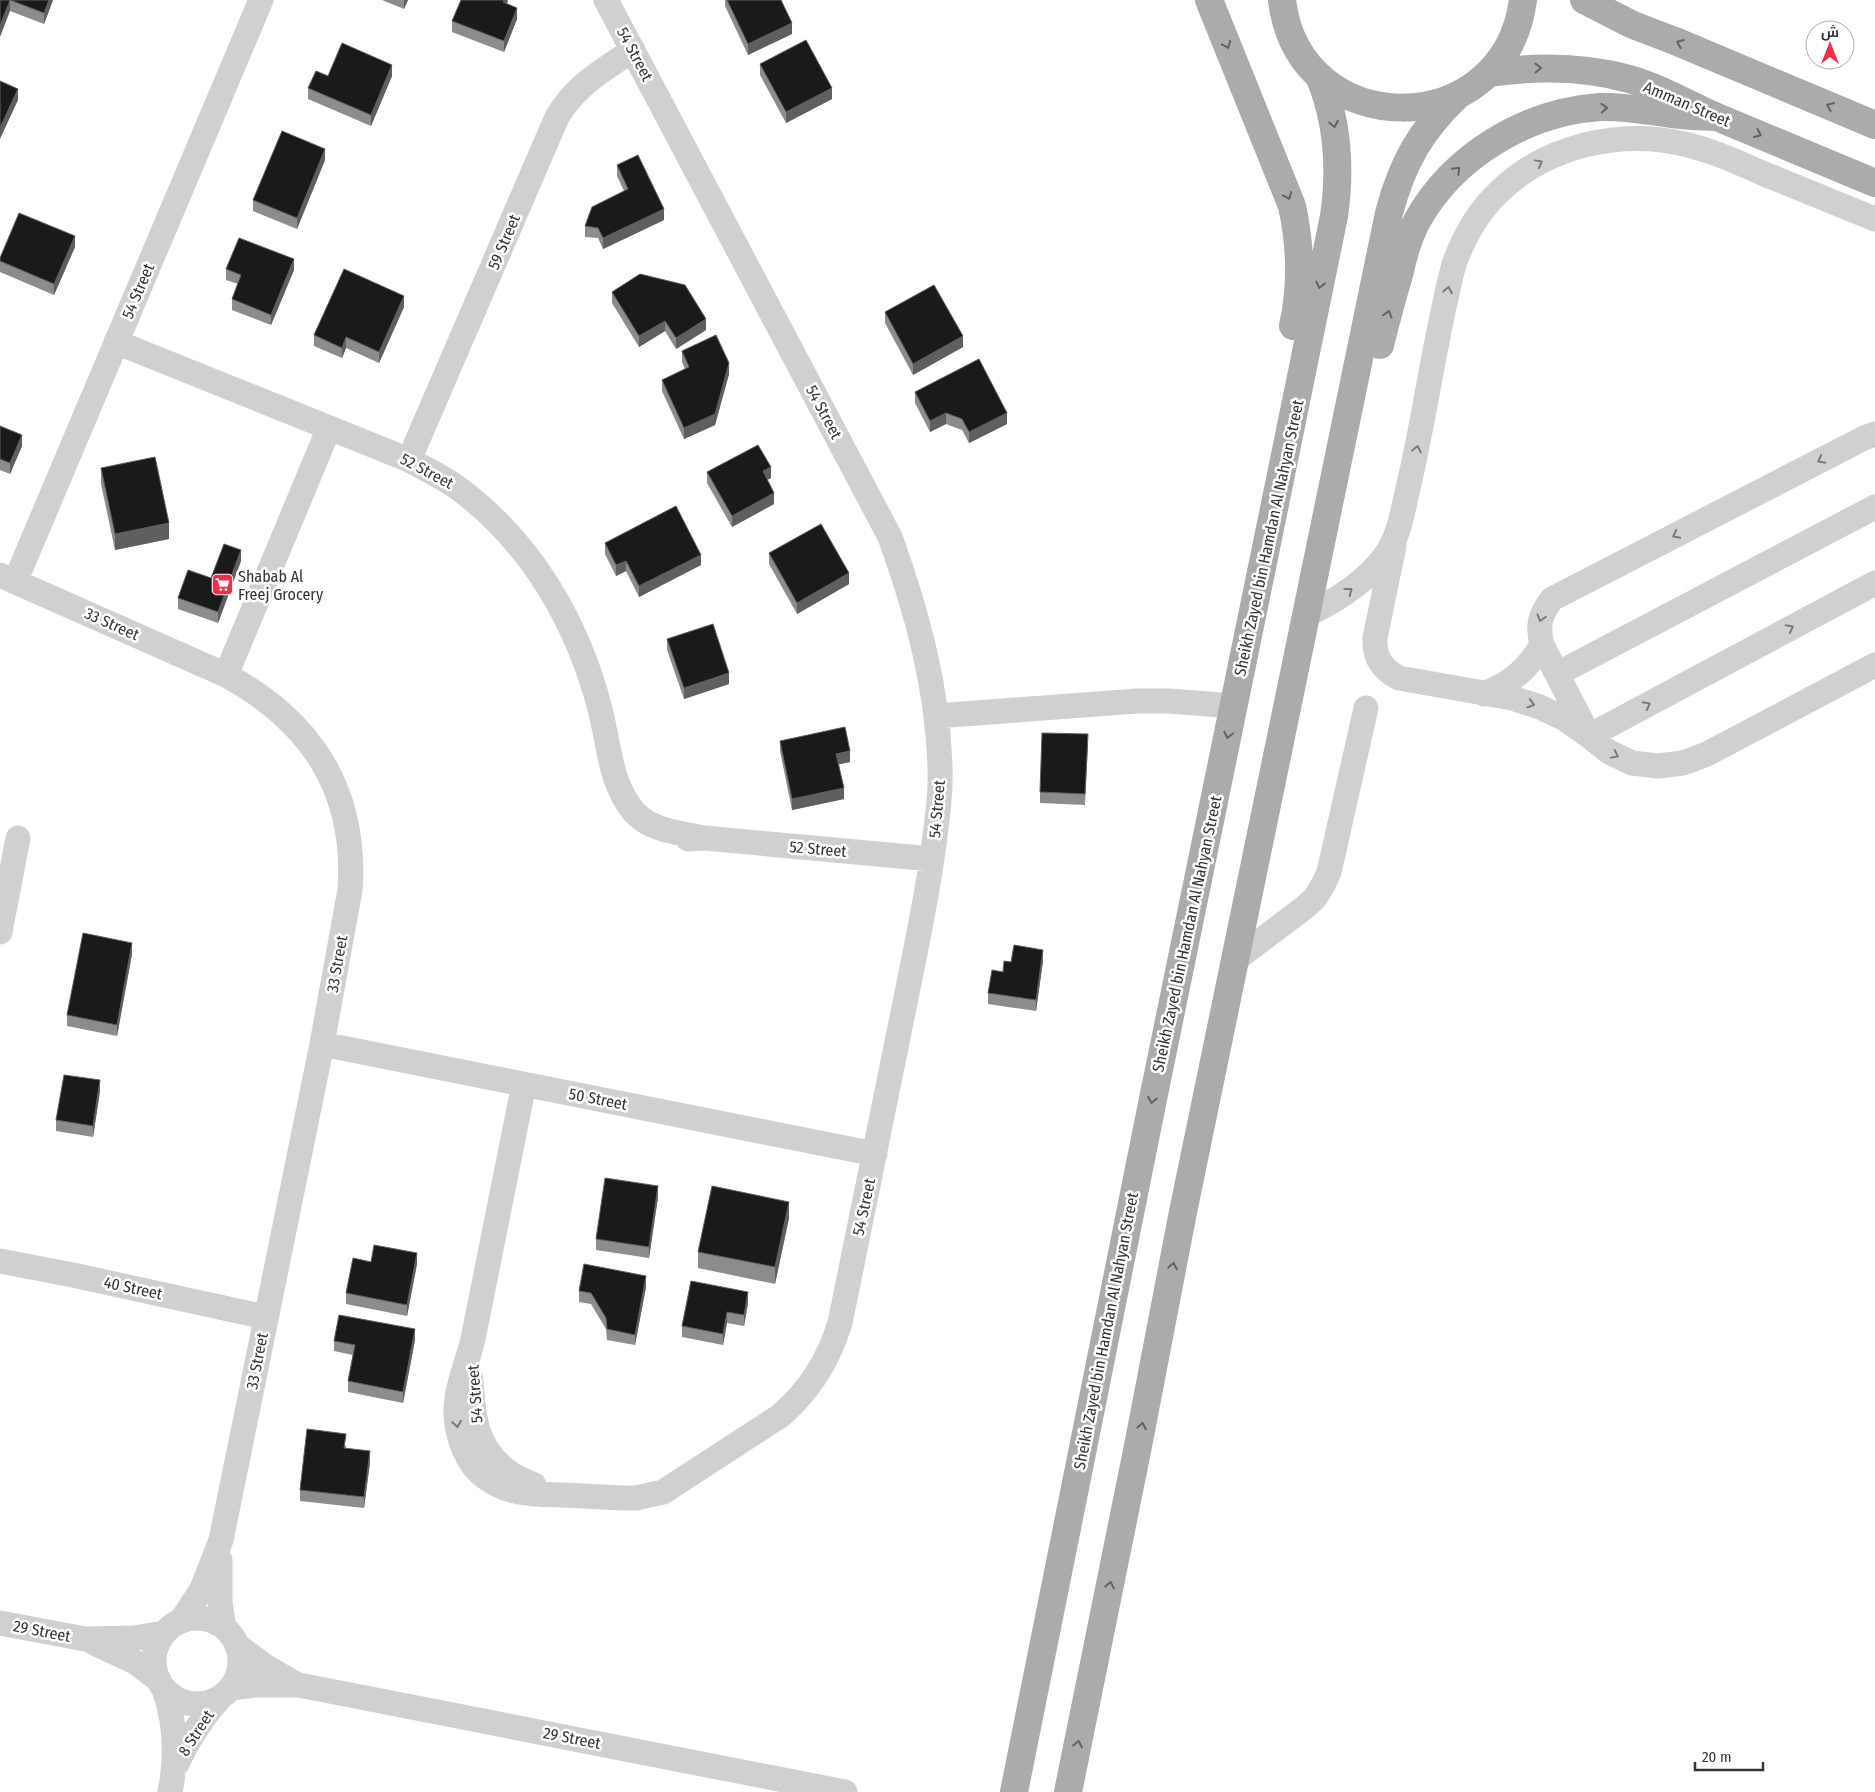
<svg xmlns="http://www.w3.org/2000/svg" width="1875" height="1792" font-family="'Fira Sans Condensed',Cairo,sans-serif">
	<rect width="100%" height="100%" fill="#fff"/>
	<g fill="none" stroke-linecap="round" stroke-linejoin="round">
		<!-- minor -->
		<path stroke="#d0d0d0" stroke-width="25" d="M 116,342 L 409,460 C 426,469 443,477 458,488 C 531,542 578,623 600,709 C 609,744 610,784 634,812 C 651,831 680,833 704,838
			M 1875,434 L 1864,438 L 1552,599 C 1540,614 1537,626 1542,645 L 1589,736 L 1609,752 L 1632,763 L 1658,766 L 1683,763 L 1707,754 L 1875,665
			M 409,460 L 557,117 C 577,84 602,71 633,50
			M 1394,546 L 1375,638 C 1374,658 1382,669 1399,678 L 1512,698 L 1540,707 L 1565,719 L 1589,736 L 1875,583
			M 0,575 L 226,675 C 312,722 357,791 350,890 L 322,1044 L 221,1540 L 202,1589 L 181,1621
			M 15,582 L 261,0
			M 1306,615 C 1336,601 1365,583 1385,556 C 1400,536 1403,508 1409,484 C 1426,411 1435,337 1454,264 C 1464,237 1478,211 1500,191 C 1548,145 1621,129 1684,144 C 1711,150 1737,162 1762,173 C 1800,188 1837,204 1875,219
			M 1557,674 L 1875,507
			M 226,675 L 329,428
			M 1484,694 C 1512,682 1526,671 1542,645
			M 936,716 L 1137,701 L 1169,701 L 1234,706
			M 688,839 L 704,838 L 932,859
			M 0,932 L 18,838
			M 1235,960 L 1304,908 L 1315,898 L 1323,885 L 1329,872 L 1366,708
			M 322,1044 L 875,1154
			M 524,1084 C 508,1168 491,1251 474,1334 C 469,1361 455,1386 456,1415 C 457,1437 467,1465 486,1478 C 509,1495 535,1494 562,1495 C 582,1496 602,1497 623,1498 L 636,1498 L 663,1492 L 780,1416 C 810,1390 828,1361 840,1323 C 863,1210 886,1096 909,983 C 919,934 929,886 935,836 C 938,814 941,791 940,768 C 938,688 917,612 890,537 L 606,0
			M 0,1261 L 73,1275 L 265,1317
			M 471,1380 C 473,1417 476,1450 510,1473 C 517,1478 526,1481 534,1485
			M 220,1560 L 220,1603 L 224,1627
			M154 1661a43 43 0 1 1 86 0a43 43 0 1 1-86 0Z
			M 0,1623 L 85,1639 L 134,1638 L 164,1633
			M 94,1643 L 135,1662 L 159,1680
			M 238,1646 L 265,1666 L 296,1684
			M 231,1688 L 254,1685 L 299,1685 L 845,1792
			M 164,1689 C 176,1723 177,1757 170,1792
			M 177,1764 C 188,1739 202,1718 220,1698"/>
		<!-- major -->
		<path stroke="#ababab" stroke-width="28" d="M 1209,0 L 1292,206 C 1301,247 1302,285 1293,326
			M 1282,0 C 1299,143 1504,144 1523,0
			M 1584,0 L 1633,25 L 1675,41 L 1875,125
			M 1489,73 C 1537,66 1582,66 1629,79 C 1662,88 1692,107 1724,120 C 1774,141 1825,162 1875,183
			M 1380,345 C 1386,321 1392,298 1399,275 C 1403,256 1408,238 1417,221 C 1453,156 1526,112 1600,107 C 1625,106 1648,111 1672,114 C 1687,116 1702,117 1717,117
			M 1014,1792 L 1153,1099 L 1334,216 C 1341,168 1338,123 1320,78
			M 1068,1792 L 1138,1446 L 1183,1212 L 1389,213 C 1402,164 1420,131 1457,96"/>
	</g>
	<!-- wall -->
	<path fill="#8c8c8c" d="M 0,0 L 53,0 L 44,24 L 10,11 Z
		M 382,0 L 408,0 L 404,9 Z
		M 461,0 L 508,0 L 507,4 L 517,19 L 504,52 L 452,32 L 452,21 Z
		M 725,0 L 781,0 L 792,34 L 748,55 L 725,6 Z
		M 760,64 L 832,99 L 786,123 L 760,75 Z
		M 328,76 L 392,76 L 371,126 L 308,99 L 308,88 Z
		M 325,160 L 297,229 L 253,211 L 253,200 Z
		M 617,165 L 664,220 L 603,249 L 598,238 L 585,237 L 585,226 L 624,191 L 617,176 Z
		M 75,247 L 54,295 L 0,272 L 0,258 Z
		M 226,269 L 294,270 L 271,325 L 232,310 L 232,299 L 238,284 L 226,280 Z
		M 612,292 L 706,330 L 676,349 L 665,331 L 639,347 L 612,303 Z
		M 404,307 L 379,363 L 346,348 L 342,358 L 314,346 L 314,335 Z
		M 885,312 L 963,347 L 913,375 L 885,323 Z
		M 682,351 L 729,374 L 715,425 L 684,439 L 662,391 L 662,380 L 685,369 L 682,362 Z
		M 915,392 L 1007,424 L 969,443 L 962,430 L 946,424 L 930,432 L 915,403 Z
		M 0,426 L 22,446 L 10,474 L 0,470 Z
		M 101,468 L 169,539 L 115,550 L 101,484 Z
		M 707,472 L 771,478 L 767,480 L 774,504 L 732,527 L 707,483 Z
		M 605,543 L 701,565 L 639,597 L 626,571 L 616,576 L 605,554 Z
		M 769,553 L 849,584 L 797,614 L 769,564 Z
		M 241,561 L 218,623 L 178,609 L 178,598 Z
		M 667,639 L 729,684 L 684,699 L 667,650 Z
		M 780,741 L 850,762 L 839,764 L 844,799 L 792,810 L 780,751 Z
		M 1088,745 L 1085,805 L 1040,803 L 1040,792 Z
		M 132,954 L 117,1036 L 67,1026 L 67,1015 Z
		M 1043,961 L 1036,1011 L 988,1004 L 988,993 L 1003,972 Z
		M 100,1091 L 93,1137 L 56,1131 L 56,1120 Z
		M 658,1197 L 649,1258 L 596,1250 L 596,1239 Z
		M 789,1218 L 775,1284 L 698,1268 L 698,1252 Z
		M 371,1262 L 417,1264 L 407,1316 L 346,1304 L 346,1293 Z
		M 646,1287 L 635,1345 L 607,1340 L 606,1329 L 591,1304 L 579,1302 L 579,1291 Z
		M 748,1303 L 744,1326 L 727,1323 L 723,1345 L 682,1337 L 682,1326 Z
		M 415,1340 L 403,1403 L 348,1392 L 348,1381 L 353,1355 L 334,1351 L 334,1341 Z
		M 346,1445 L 346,1448 L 370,1462 L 364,1508 L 300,1501 L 300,1490 Z"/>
	<!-- shaded-wall -->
	<path fill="#5f5f5f" d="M 10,0 L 10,11 L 0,37 L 0,26 Z
		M 49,0 L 53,0 L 44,24 L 44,13 Z
		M 404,0 L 408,0 L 404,9 Z
		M 504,0 L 508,0 L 503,13 L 503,2 Z
		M 517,8 L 517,19 L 504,52 L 504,41 Z
		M 792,23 L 792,34 L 748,55 L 748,44 Z
		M 392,65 L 392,76 L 371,126 L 371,115 Z
		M 832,88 L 832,99 L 786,123 L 786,112 Z
		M 18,89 L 18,100 L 0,139 L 0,128 Z
		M 325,149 L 325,160 L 297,229 L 297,218 Z
		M 664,209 L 664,220 L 603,249 L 603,238 Z
		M 75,236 L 75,247 L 54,295 L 54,284 Z
		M 294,259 L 294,270 L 271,325 L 271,315 Z
		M 404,296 L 404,307 L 379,363 L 379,352 Z
		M 706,319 L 706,330 L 676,349 L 676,338 Z
		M 665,321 L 665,331 L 639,347 L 639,336 Z
		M 963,336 L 963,347 L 913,375 L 913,364 Z
		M 346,337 L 346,348 L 342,358 L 342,348 Z
		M 729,363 L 729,374 L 715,425 L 684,439 L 684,428 Z
		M 946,413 L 946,424 L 930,432 L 930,421 Z
		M 1007,413 L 1007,424 L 969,443 L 969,432 Z
		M 22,435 L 22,446 L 10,474 L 10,463 Z
		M 771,467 L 771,478 L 763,482 L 763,471 Z
		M 774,493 L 774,504 L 732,527 L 732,516 Z
		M 169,523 L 169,539 L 115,550 L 115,534 Z
		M 241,550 L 241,561 L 218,623 L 218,612 Z
		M 701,555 L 701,565 L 639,597 L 639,586 Z
		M 626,561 L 626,571 L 616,576 L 616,565 Z
		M 849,573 L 849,584 L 797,614 L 797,603 Z
		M 729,673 L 729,684 L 684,699 L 684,688 Z
		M 850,751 L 850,762 L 836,765 L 836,754 Z
		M 844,788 L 844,799 L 792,810 L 792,799 Z
		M 132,943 L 132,954 L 117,1036 L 117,1025 Z
		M 1043,950 L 1043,961 L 1036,1011 L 1036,1000 Z
		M 100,1080 L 100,1091 L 93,1137 L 93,1126 Z
		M 658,1186 L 658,1197 L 649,1258 L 649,1247 Z
		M 789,1202 L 789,1218 L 775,1284 L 775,1267 Z
		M 417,1253 L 417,1264 L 407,1316 L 407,1305 Z
		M 646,1276 L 646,1287 L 635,1345 L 635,1335 Z
		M 748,1292 L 748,1303 L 744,1326 L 744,1315 Z
		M 727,1312 L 727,1323 L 723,1345 L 723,1334 Z
		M 415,1329 L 415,1340 L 403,1403 L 403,1392 Z
		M 370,1451 L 370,1462 L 364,1508 L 364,1497 Z"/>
	<!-- building -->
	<path fill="#1a1a1a" stroke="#5f5f5f" d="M 0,0 L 10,0 L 0,26 Z
		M 10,0 L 49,0 L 44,13 Z
		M 461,0 L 504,0 L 503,2 L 517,8 L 504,41 L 452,21 Z
		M 727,0 L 781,0 L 792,23 L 748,44 Z
		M 806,40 L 832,88 L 786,112 L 760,64 Z
		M 342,43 L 392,65 L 371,115 L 308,88 L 316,71 L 328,76 Z
		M 0,81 L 18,89 L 0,128 Z
		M 282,131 L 325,149 L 297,218 L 253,200 Z
		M 638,155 L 664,209 L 603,238 L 598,228 L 585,226 L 592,207 L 628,189 L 617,165 Z
		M 19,213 L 75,236 L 54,284 L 0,261 L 0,258 Z
		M 239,238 L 294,259 L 271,315 L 232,299 L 241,275 L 226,269 Z
		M 344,269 L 404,296 L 379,352 L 346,337 L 342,348 L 314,335 Z
		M 640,274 L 685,285 L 706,319 L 676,338 L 665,321 L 639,336 L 612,292 Z
		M 934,285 L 963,336 L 913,364 L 885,312 Z
		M 716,335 L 729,363 L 715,414 L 684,428 L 662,380 L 689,367 L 682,351 Z
		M 979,359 L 1007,413 L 969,432 L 962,419 L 946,413 L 930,421 L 915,392 Z
		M 0,426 L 22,435 L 10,463 L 0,459 Z
		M 758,445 L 771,467 L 763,471 L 774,493 L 732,516 L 707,472 Z
		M 155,457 L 169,523 L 115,534 L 101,468 Z
		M 676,506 L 701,555 L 639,586 L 626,561 L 616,565 L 605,543 Z
		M 821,524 L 849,573 L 797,603 L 769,553 Z
		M 224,544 L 241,550 L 218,612 L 178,598 L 188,570 L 211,578 Z
		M 713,624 L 729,673 L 684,688 L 667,639 Z
		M 845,727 L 850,751 L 836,754 L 844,788 L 792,799 L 780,741 Z
		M 1042,733 L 1088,734 L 1085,794 L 1040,792 Z
		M 83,933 L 132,943 L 117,1025 L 67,1015 Z
		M 1014,945 L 1043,950 L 1036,1000 L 988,993 L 992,970 L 1003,972 L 1004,961 L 1011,962 Z
		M 64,1075 L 100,1080 L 93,1126 L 56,1120 Z
		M 605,1178 L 658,1186 L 649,1247 L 596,1239 Z
		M 712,1186 L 789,1202 L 775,1267 L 698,1252 Z
		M 374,1245 L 417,1253 L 407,1305 L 346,1293 L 353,1258 L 371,1262 Z
		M 584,1264 L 646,1276 L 635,1335 L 607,1329 L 606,1318 L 591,1293 L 579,1291 Z
		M 691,1281 L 748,1292 L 744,1315 L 727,1312 L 723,1334 L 682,1326 Z
		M 339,1315 L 415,1329 L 403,1392 L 348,1381 L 355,1345 L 334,1341 Z
		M 307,1429 L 346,1434 L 344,1448 L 370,1451 L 364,1497 L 300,1490 Z"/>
	<!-- one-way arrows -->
	<defs><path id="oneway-chevron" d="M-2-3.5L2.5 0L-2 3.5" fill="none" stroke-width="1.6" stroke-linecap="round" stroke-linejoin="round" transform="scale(1.25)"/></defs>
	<g stroke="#636363">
		<use href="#oneway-chevron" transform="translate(1680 43) rotate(-157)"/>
		<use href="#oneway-chevron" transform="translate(1227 45) rotate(68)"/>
		<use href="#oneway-chevron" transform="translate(1538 68) rotate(-1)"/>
		<use href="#oneway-chevron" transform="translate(1830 106) rotate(-157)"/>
		<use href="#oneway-chevron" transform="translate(1604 108) rotate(-2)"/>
		<use href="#oneway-chevron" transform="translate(1334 124) rotate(79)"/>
		<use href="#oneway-chevron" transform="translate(1758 134) rotate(23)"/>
		<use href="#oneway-chevron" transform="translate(1457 170) rotate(-45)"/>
		<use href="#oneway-chevron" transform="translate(1288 196) rotate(68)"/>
		<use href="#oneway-chevron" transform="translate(1320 285) rotate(102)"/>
		<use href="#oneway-chevron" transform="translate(1388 314) rotate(-75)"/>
		<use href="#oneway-chevron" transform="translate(1228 735) rotate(102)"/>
		<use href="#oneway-chevron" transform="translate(1152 1100) rotate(101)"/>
		<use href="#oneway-chevron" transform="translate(1173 1266) rotate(-79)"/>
		<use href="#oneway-chevron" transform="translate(1142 1426) rotate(-79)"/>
		<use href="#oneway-chevron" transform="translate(1110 1585) rotate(-79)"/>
		<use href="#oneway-chevron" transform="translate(1078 1744) rotate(-79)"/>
	</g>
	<g stroke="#7a7a7a">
		<use href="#oneway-chevron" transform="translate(1539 163) rotate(-29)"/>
		<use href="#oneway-chevron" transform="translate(1448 290) rotate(-79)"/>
		<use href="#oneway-chevron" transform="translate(1417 449) rotate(-78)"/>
		<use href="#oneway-chevron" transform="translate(1821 460) rotate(153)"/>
		<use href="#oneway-chevron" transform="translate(1676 535) rotate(153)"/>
		<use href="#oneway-chevron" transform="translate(1349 591) rotate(-37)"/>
		<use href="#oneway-chevron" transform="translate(1541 618) rotate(106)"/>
		<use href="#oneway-chevron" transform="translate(1790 628) rotate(-28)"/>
		<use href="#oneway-chevron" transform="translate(1531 704) rotate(17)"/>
		<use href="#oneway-chevron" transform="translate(1647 705) rotate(-28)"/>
		<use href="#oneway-chevron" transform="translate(1615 755) rotate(26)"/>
		<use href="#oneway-chevron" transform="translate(457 1424) rotate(81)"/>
	</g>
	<!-- icons -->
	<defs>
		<symbol id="supermarket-square" viewBox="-11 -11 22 22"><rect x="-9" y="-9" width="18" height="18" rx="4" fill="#ee3149" stroke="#fff"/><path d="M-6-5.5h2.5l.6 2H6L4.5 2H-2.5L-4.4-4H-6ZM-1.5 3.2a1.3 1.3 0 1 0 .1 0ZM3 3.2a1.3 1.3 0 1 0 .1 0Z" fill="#fff"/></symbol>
	</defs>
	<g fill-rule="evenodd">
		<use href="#supermarket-square" x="210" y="572" width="25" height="25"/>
	</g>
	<g text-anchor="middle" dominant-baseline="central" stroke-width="5" stroke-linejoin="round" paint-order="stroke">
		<!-- street labels -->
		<g font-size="16" fill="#333" stroke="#fff">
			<text transform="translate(635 54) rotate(62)">54 Street</text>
			<text transform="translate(1687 104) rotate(23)">Amman Street</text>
			<text transform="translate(504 242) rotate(-67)">59 Street</text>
			<text transform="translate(138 291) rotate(-67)">54 Street</text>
			<text transform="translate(824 412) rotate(62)">54 Street</text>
			<text transform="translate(427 471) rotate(28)">52 Street</text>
			<text transform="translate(1269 538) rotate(-78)">Sheikh Zayed bin Hamdan Al Nahyan Street</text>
			<text transform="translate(112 624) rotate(24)">33 Street</text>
			<text transform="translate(937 809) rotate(-85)">54 Street</text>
			<text transform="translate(818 849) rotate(5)">52 Street</text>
			<text transform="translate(1187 934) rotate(-78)">Sheikh Zayed bin Hamdan Al Nahyan Street</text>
			<text transform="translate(337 964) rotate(-80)">33 Street</text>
			<text transform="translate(598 1099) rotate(11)">50 Street</text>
			<text transform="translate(864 1207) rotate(-78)">54 Street</text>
			<text transform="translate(133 1288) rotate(12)">40 Street</text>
			<text transform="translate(1106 1331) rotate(-79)">Sheikh Zayed bin Hamdan Al Nahyan Street</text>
			<text transform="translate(257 1361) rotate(-79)">33 Street</text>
			<text transform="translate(475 1394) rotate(-94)">54 Street</text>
			<text transform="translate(42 1631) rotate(11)">29 Street</text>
			<text transform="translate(196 1733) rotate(-57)">8 Street</text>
			<text transform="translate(572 1738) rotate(11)">29 Street</text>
		</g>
		<!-- poi labels -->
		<g font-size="16" fill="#333" stroke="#fff" text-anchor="start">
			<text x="238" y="576">Shabab Al<tspan x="238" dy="18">Freej Grocery</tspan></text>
		</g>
	</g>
	<!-- north arrow -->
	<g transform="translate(1830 45)"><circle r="24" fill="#ffffff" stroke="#adadad"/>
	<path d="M0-4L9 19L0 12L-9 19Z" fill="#ee3149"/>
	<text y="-8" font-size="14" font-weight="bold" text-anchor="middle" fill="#333333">ش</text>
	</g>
	<!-- scale -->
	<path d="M1695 1762v8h68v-8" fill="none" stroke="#333333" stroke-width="2.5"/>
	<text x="1702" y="1762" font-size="15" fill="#333333" stroke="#ffffff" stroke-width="4" paint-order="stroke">20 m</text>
</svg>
